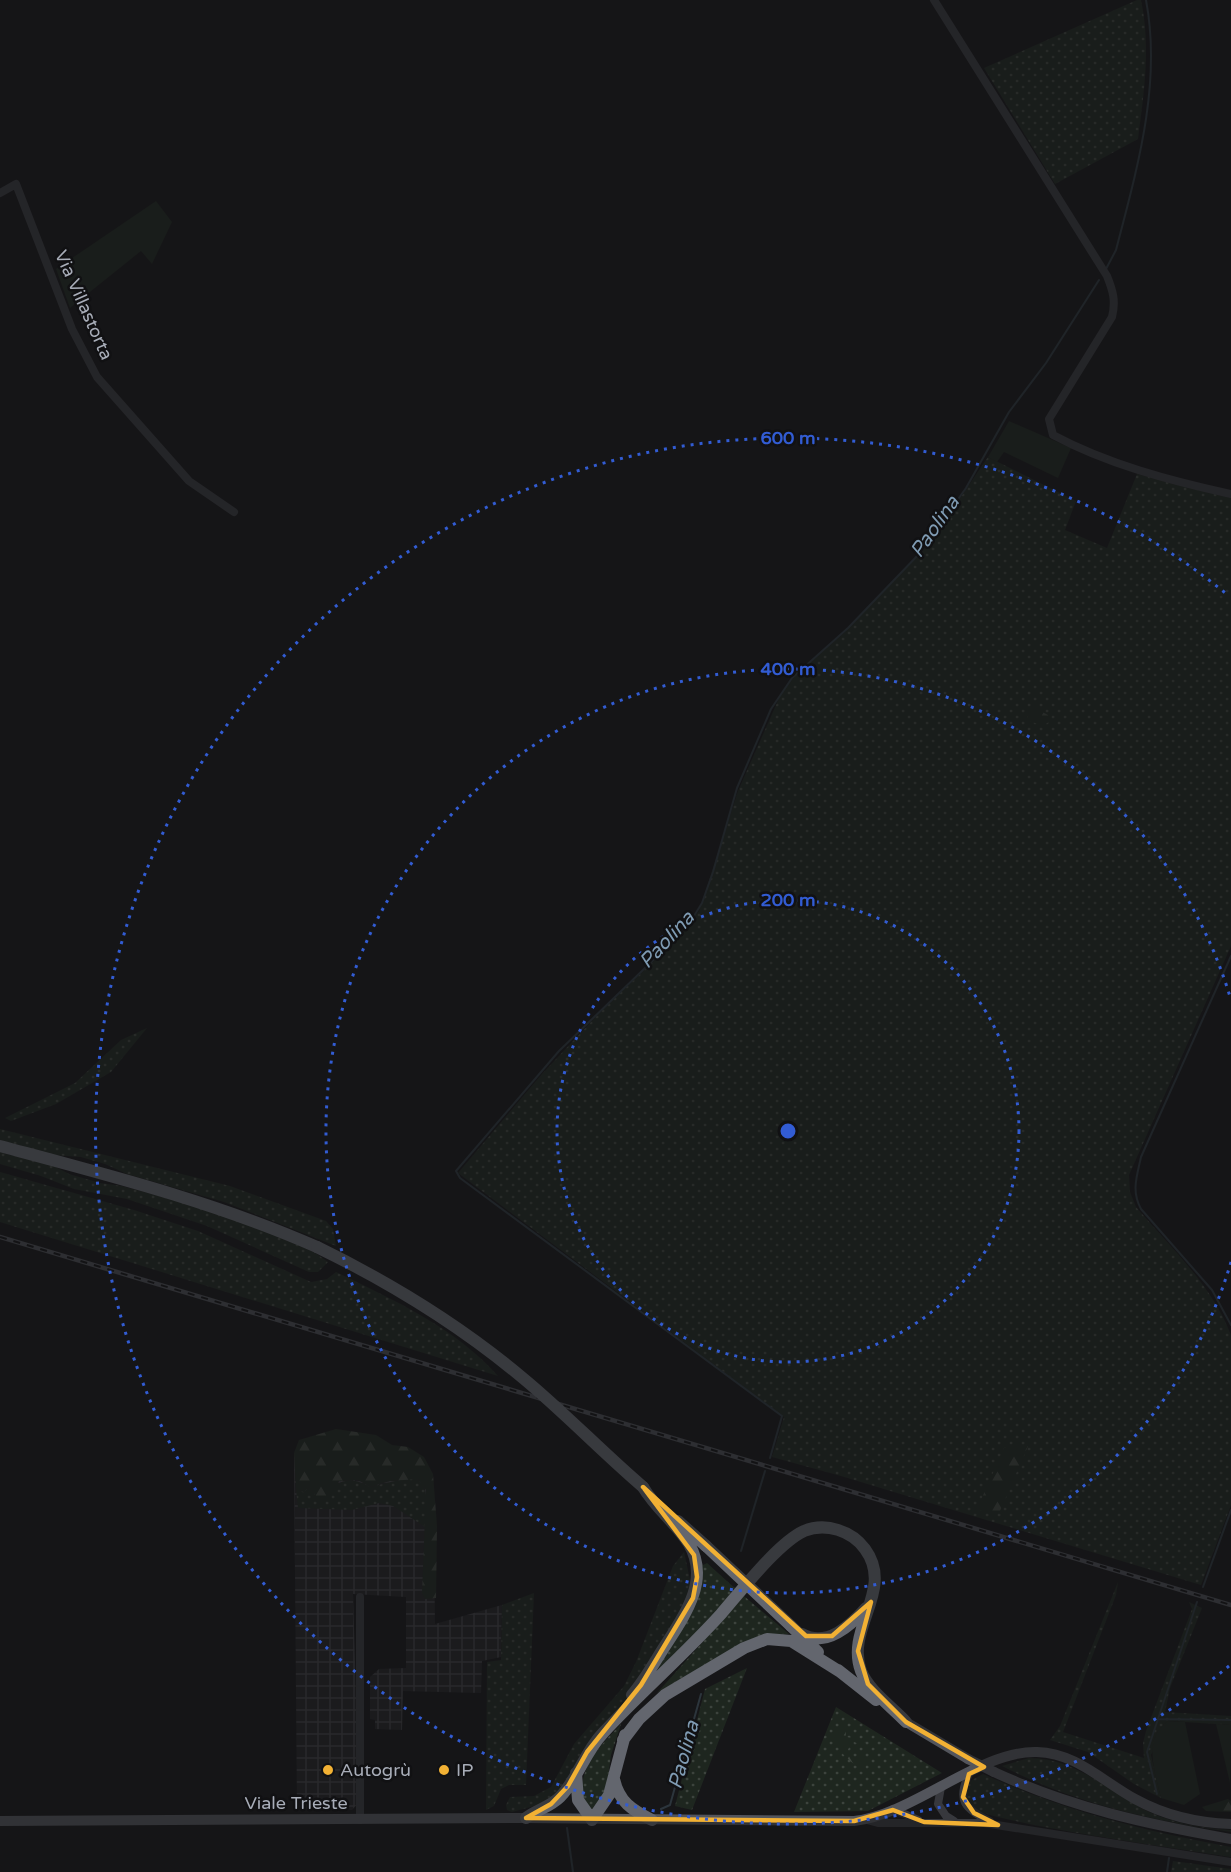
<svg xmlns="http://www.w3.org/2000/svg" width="1231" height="1872" font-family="'Varela Round',sans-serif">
	<defs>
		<pattern id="industrial-grid" width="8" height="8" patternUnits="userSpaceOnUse" patternTransform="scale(1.5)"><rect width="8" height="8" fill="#222225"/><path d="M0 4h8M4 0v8" fill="none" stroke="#3f3f43"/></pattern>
		<pattern id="grass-dots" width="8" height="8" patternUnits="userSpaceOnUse" patternTransform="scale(1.5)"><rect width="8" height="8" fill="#1e261f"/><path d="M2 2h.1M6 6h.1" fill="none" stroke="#3c433d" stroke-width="1.8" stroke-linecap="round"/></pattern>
		<pattern id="forest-firs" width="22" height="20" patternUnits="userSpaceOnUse" patternTransform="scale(1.5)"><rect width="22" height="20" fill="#1e261f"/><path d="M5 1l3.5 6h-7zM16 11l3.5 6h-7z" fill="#3c433d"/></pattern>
	</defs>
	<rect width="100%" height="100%" fill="#161618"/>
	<!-- industrial -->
	<path fill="url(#industrial-grid)" d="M 294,1453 L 433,1474 L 435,1624 L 502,1605 L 501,1657 L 482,1661 L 481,1693 L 403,1691 L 402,1730 L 375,1729 L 375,1720 L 370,1719 L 370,1677 L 379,1669 L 406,1668 L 406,1597 L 353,1594 L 359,1802 L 352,1810 L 297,1809 Z"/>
	<!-- grass -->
	<path fill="url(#grass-dots)" d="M 1137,0 L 1141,0 C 1151,47 1144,92 1138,139 L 1055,184 L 984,68 Z
		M 988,457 L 1076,501 L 1065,530 L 1107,548 L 1137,474 L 1231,498 L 1231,946 L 1129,1175 L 1130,1192 L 1136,1207 C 1170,1247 1212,1285 1231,1335 L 1231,1505 L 1201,1585 L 841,1476 L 772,1457 L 784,1417 L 458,1173 L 542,1074 L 605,1007 L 668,948 L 699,911 L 738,791 L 780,696 L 792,679 L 845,632 L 928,545 Z
		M 147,1028 L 111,1072 L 56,1104 L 11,1121 L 5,1118 L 75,1083 L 121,1040 Z
		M 0,1129 L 230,1186 L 326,1221 L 333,1229 L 336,1246 L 224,1202 L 127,1174 L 105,1164 L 81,1157 L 54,1155 L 0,1140 Z
		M 0,1152 L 54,1166 L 69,1174 L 100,1183 L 122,1186 L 226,1214 L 314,1252 L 328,1262 L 318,1272 L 309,1272 L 207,1226 L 127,1199 L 74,1189 L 41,1176 L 0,1164 Z
		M 0,1172 L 134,1210 L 198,1231 L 311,1282 L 327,1279 L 336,1272 C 392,1299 456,1328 498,1376 L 0,1222 Z
		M 412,1477 C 433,1483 425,1510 425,1527 L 393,1506 L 379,1503 L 352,1510 L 298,1508 L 296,1489 L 304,1492 L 309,1487 L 314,1493 L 316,1501 C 335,1484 345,1473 370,1487 Z
		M 684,1552 L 691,1584 L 685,1605 L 631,1697 L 583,1749 L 563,1790 L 538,1805 L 512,1812 L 507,1810 L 506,1805 L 510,1797 L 534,1796 L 551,1787 L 574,1744 L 624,1686 L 636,1662 L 673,1566 Z
		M 701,1563 L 703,1565 L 707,1563 L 738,1591 L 647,1686 Z
		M 1118,1582 L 1116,1595 L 1063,1732 L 1144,1758 L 1143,1743 L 1146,1731 L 1192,1609 L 1189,1602 L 1202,1608 L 1170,1688 L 1165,1712 L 1231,1716 L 1231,1725 L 1169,1721 L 1151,1755 L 1161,1798 L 1134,1784 L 1088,1752 L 1050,1740 L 1060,1726 Z
		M 534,1593 L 526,1785 L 509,1785 L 501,1789 L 494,1806 L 486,1810 L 487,1662 L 501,1660 L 502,1605 Z
		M 744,1596 L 789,1634 L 760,1636 L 743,1643 L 657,1693 Z
		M 747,1668 L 692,1810 L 675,1806 L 705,1689 Z
		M 836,1707 L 942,1773 L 868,1811 L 794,1812 Z
		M 621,1724 L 611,1755 L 606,1794 L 591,1811 L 581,1797 C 581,1764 600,1746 621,1724 Z
		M 1029,1758 C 1073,1758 1104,1787 1141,1808 C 1168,1822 1201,1829 1231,1830 L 1231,1832 C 1152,1821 1074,1803 1002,1766 Z
		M 983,1774 C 1065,1811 1143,1831 1231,1847 L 1231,1857 C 1195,1851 985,1822 970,1807 C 963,1799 968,1789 970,1781 Z
		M 1173,1861 L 1231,1869 L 1231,1872 L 1171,1872 Z"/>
	<!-- forest -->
	<path fill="url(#forest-firs)" d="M 1031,706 L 1048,715 L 1050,721 L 1043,726 L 1027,720 Z
		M 336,1429 L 376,1435 L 392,1445 L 408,1447 L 424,1457 L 433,1474 L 437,1526 L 436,1598 L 425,1599 L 422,1593 L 426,1490 L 418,1479 L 390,1481 L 370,1487 L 358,1480 L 339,1481 L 334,1494 L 316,1501 L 314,1493 L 309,1487 L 304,1492 L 296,1489 L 294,1453 L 299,1440 Z
		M 1028,1446 L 1000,1511 L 996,1515 L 977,1509 L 1004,1448 Z
		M 845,1724 L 846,1737 L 866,1740 L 865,1743 L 861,1741 L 859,1744 L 852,1741 L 846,1754 L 859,1760 L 861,1756 L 866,1758 L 865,1771 C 854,1765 832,1749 835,1733 Z
		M 1228,1799 L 1231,1801 L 1231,1812 L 1206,1811 L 1202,1807 Z"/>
	<!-- garden -->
	<path fill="#1e261f" d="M 156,201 L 172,222 L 152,264 L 141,251 L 70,308 L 56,269 Z
		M 1009,421 L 1071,448 L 1058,478 L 1004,452 L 997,462 L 988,457 Z
		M 1168,1721 L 1185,1722 L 1200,1794 L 1184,1805 L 1161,1798 C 1155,1772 1142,1739 1168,1721 Z
		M 1216,1724 L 1231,1725 L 1230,1783 Z"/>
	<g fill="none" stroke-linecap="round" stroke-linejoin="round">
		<!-- stream -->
		<path stroke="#2c353c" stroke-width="2" d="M 1106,269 L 1116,250 C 1137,169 1162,84 1146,0
			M 1231,956 L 1141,1157 C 1137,1176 1131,1191 1141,1209 L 1212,1290 L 1231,1325
			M 770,1458 L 782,1416 L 460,1178 L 456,1171 L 559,1051 L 672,942 L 694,916 L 702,903 L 713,872 L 737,788 L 771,709 L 792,678 L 848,628 L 920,553 L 966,488 L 1009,412 L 1046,363 L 1099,280
			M 741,1551 L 765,1471
			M 1203,1587 L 1231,1510
			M 1158,1719 L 1197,1602
			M 1157,1794 L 1147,1752 L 1158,1719 L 1231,1720
			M 661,1809 L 670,1805 L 701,1694
			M 567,1828 L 573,1872
			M 1167,1872 L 1169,1858"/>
		<!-- minor -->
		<path stroke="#37383d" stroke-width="8" d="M 934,0 L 1107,276 C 1113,291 1116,301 1112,317 L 1049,419 L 1053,435 C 1107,464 1171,481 1231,494
			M 0,193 L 16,184 L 72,329 L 97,377 L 189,481 L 234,512
			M 360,1597 L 360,1820
			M 969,1774 C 956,1801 965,1809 990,1821
			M 941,1787 L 938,1804 L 946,1816 L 954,1821
			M 893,1809 L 918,1820
			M 867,1820 L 878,1823 L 984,1823 L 1231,1862"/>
		<!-- major -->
		<path stroke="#53555c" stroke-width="10" d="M 906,1722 L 968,1759
			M 994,1772 C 1072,1808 1146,1824 1231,1839
			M 0,1821 L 526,1818 L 854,1821 C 913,1815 980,1750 1037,1752 C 1076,1753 1102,1781 1135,1799 C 1164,1815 1198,1823 1231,1824"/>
		<!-- highway -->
		<path stroke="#63666e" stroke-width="12" d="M 0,1146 C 108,1175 215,1202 317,1247
			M 678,1521 L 706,1546
			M 791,1626 L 818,1652
			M 802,1634 C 827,1648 851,1625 866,1608
			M 838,1670 L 876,1700
			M 632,1695 C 644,1681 653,1665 663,1649 C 683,1618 711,1581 689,1544 C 676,1523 656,1509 643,1487
			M 623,1740 L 639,1719 L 665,1695 L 744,1648 L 767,1639 L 791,1641 L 842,1673
			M 576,1773 L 578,1800 L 592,1820 L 609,1795 L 625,1735
			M 614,1779 C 619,1802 632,1810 652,1820
			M 526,1818 C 536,1810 550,1807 560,1797 C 578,1779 584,1753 603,1733 C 641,1692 683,1656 721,1614 C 741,1591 778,1543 804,1531 C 826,1522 852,1531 865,1549 C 895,1590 845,1628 861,1671 C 869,1691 891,1706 906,1722"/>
		<defs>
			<path id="rail" d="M 0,1237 L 1231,1605"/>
		</defs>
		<!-- rail casing -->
		<use href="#rail" stroke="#4a4c52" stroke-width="4.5"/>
		<!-- rail -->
		<use href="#rail" stroke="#111113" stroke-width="2" stroke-dasharray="7" stroke-linecap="butt"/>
		<!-- major-bridge -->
		<path stroke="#53555c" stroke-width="10" d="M 968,1759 L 994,1772"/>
		<!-- highway-bridge -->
		<path stroke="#63666e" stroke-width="12" d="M 317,1247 C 391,1283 461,1326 524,1379 C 565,1413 602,1452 643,1487
			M 706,1546 L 791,1626"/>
	</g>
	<!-- marked area -->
	<path d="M0 0H1231V1872H0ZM 643,1487 L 806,1636 L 832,1636 L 871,1602 L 858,1651 L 868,1684 L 906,1722 L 984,1767 L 969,1774 L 963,1797 L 974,1813 L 998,1825 L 924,1822 L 893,1810 L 854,1821 L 526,1818 L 551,1804 L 568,1786 L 587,1752 L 641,1685 L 693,1598 L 697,1577 L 694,1555 Z" fill="#161618" fill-opacity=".55" fill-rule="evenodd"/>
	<path fill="none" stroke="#f2b134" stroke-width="4.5" stroke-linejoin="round" d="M 643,1487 L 806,1636 L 832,1636 L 871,1602 L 858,1651 L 868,1684 L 906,1722 L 984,1767 L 969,1774 L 963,1797 L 974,1813 L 998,1825 L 924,1822 L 893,1810 L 854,1821 L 526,1818 L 551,1804 L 568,1786 L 587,1752 L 641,1685 L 693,1598 L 697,1577 L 694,1555 Z"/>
	<!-- distance rings -->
	<g fill="none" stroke="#325cd3" stroke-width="3" stroke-dasharray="3 6">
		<circle cx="788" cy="1131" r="231"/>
		<path d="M1231 1262A462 462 0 1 1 1231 1000"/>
		<path d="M1229 1666A693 693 0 1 1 1229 596"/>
	</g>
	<!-- markers -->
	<g fill="#f2b134" stroke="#111113" stroke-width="2">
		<circle cx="328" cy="1770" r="6"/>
		<circle cx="444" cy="1770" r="6"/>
	</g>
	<g text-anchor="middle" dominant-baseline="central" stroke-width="5" stroke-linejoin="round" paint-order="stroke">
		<!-- street labels -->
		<g font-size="18" fill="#a8adb8" stroke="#111113">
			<text transform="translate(84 305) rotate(66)">Via Villastorta</text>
			<text x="296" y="1803">Viale Trieste</text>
		</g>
		<!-- poi labels -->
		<g font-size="18" fill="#a8adb8" stroke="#111113" text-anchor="start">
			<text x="340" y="1770">Autogrù</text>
			<text x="456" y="1770">IP</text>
		</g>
		<!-- water labels -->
		<g font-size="20" font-style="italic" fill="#7f9bb3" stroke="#111113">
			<text transform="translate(935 527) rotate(-55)">Paolina</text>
			<text transform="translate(667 940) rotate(-47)">Paolina</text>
			<text transform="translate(684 1755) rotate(-75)">Paolina</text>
		</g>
	</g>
	<circle cx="788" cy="1131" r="9" fill="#325cd3" stroke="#111113" stroke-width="3"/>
	<g font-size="18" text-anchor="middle" font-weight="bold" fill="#325cd3" stroke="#111113" stroke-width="5" stroke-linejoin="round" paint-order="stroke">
		<text x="788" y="444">600 m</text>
		<text x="788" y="675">400 m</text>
		<text x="788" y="906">200 m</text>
	</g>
</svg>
